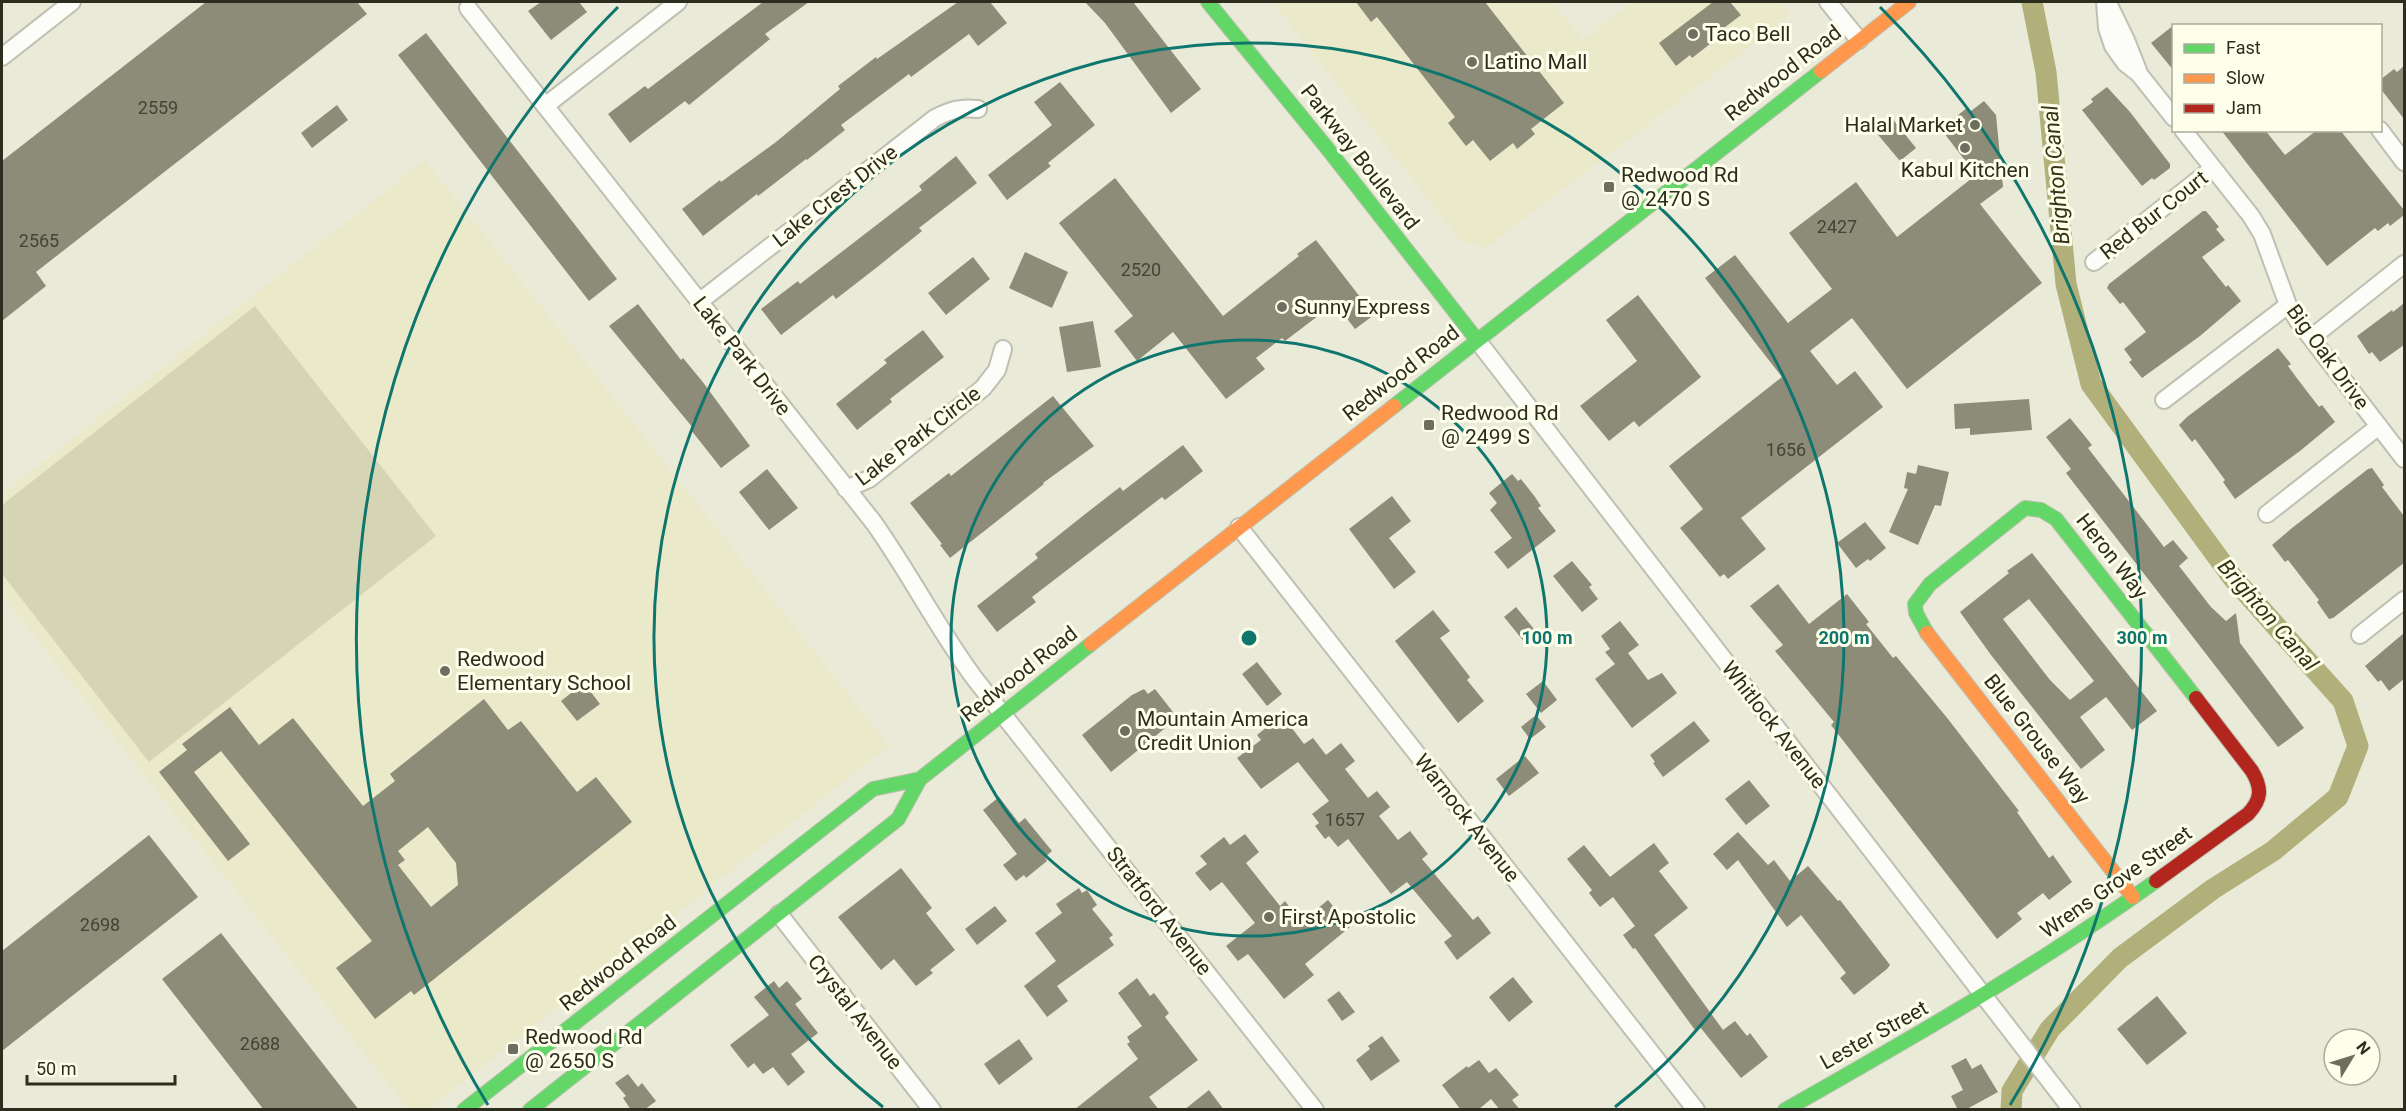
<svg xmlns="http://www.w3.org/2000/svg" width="2406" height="1111" font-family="Roboto,sans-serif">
	<rect width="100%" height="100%" fill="#eaead8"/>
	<!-- built -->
	<path fill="#eaeacb" d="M 1272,2 L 1552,2 L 1583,40 L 1632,2 L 1781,2 L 1791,15 L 1486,248 L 1461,241 Z
		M 425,160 L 889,746 L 429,1109 L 408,1109 L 2,595 L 2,494 Z"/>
	<!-- pitch -->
	<path fill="#d5d5b5" d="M 255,306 L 436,536 L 149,762 L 2,574 L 2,505 Z"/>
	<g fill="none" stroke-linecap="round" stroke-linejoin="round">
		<!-- canal -->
		<path stroke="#b1b07a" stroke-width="21" d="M 2011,1110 L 2012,1091 L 2050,1029 L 2120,958 L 2213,889 L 2273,851 L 2338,797 L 2358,746 L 2343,701 L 2233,578 L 2091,384 L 2066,284 L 2046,72 L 2032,2"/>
	</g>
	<!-- building -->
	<path fill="#8c8c79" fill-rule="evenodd" d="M 206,2 L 357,2 L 367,14 L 36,272 L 46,286 L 2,321 L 2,161 Z
		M 541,2 L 579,2 L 587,12 L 551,40 L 528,11 Z
		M 763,2 L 809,2 L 765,34 L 770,39 L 689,105 L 685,101 L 630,143 L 608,114 L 645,86 L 648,89 Z
		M 958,2 L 990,2 L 1007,23 L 978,46 L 969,34 L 911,77 L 909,74 L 841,125 L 845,130 L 807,160 L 806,159 L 758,196 L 757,194 L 703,236 L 682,209 L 720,180 L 721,182 L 776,142 L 840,89 L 838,86 L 876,57 L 877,59 Z
		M 1085,2 L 1133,2 L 1201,89 L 1171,113 L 1105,23 Z
		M 1356,2 L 1485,2 L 1564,103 L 1531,129 L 1535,134 L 1517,149 L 1513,143 L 1490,161 L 1473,140 L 1466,146 L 1448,123 L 1455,117 L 1377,17 L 1371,22 Z
		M 1713,2 L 1730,2 L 1741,15 L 1716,34 L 1719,37 L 1692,58 L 1690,55 L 1676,66 L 1659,43 Z
		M 2174,25 L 2174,71 L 2151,43 Z
		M 426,33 L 617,279 L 589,301 L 398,55 Z
		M 2404,66 L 2404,119 L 2380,88 L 2380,80 L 2394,69 L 2397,72 Z
		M 1060,82 L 1095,125 L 1048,163 L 1051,166 L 1007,200 L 988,175 L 1052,125 L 1034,102 Z
		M 2107,87 L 2130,112 L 2170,164 L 2170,168 L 2154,180 L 2152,178 L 2142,186 L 2082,110 L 2093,102 L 2091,99 Z
		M 1984,101 L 1996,115 L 2003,187 L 1980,204 L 2042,283 L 1907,389 L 1852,318 L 1810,351 L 1837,385 L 1855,371 L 1883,407 L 1741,518 L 1766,549 L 1728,579 L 1724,574 L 1720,577 L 1680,528 L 1703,509 L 1669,466 L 1782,377 L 1705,278 L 1735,255 L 1788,323 L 1832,289 L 1789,233 L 1856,182 L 1897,237 L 1976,175 L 1944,133 L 1955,124 L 1952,120 L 1968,107 L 1971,111 Z
		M 337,105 L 348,120 L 312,148 L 301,133 Z
		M 1891,117 L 1916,148 L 1900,161 L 1874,130 Z
		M 2221,130 L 2265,130 L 2285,155 L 2317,130 L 2340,130 L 2404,210 L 2404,215 L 2390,226 L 2388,223 L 2378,231 L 2375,228 L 2327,266 Z
		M 956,156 L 977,183 L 919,228 L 922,231 L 876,268 L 836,299 L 833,295 L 781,335 L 761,309 L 798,281 L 800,284 L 922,190 L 919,186 Z
		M 1115,178 L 1223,316 L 1299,256 L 1297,254 L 1316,240 L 1374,315 L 1355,329 L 1335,303 L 1285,341 L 1282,338 L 1256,358 L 1265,369 L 1226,399 L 1173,332 L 1137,361 L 1114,331 L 1133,316 L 1059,223 Z
		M 2203,211 L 2206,211 L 2219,227 L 2216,229 L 2225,240 L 2202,257 L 2226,287 L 2228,285 L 2241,301 L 2200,336 L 2142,378 L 2129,362 L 2132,360 L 2124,349 L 2146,332 L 2123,302 L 2120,304 L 2107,288 L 2109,284 Z
		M 1025,252 L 1068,272 L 1052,308 L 1009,288 Z
		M 973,257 L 990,279 L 946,315 L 928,293 Z
		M 1638,295 L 1701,377 L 1639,427 L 1634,421 L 1609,441 L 1580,406 L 1637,361 L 1606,320 Z
		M 2404,303 L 2404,345 L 2380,362 L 2372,352 L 2369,354 L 2357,336 L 2392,310 L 2393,312 Z
		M 638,304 L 681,360 L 683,358 L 702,381 L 750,446 L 721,468 L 691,430 L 693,428 L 609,326 Z
		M 1093,321 L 1101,367 L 1067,372 L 1059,327 Z
		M 923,330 L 944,357 L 890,399 L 892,402 L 857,430 L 836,404 L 887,363 L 884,360 Z
		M 2278,348 L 2291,364 L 2288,366 L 2296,377 L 2319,407 L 2322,405 L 2335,422 L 2300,451 L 2235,499 L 2223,482 L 2225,480 L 2195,439 L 2192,442 L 2179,425 L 2187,417 Z
		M 1053,396 L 1094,446 L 1043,483 L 1044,484 L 950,558 L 940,545 L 942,544 L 910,503 L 949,473 L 951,476 Z
		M 2029,399 L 2032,430 L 1970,435 L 1970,428 L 1955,429 L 1954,404 Z
		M 2070,418 L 2092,445 L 2088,448 L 2164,547 L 2173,540 L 2188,558 L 2179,566 L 2211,607 L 2226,621 L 2236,613 L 2240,643 L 2304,728 L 2278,747 L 2066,473 L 2071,469 L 2046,437 Z
		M 1183,445 L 1203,471 L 1165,500 L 1162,497 L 1032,597 L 1036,602 L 997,632 L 977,606 L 1038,558 L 1035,554 L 1084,515 L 1120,487 L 1123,491 Z
		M 1918,465 L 1949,472 L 1941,506 L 1935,505 L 1918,545 L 1889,532 L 1908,489 L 1904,488 L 1907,472 L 1916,474 Z
		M 2372,468 L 2384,485 L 2382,487 L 2404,516 L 2404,563 L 2333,618 L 2329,619 L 2317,602 L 2319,600 L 2288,560 L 2285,562 L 2272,545 L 2292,528 L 2368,469 Z
		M 767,469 L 798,508 L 769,530 L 739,492 Z
		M 1512,474 L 1518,481 L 1521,479 L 1535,497 L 1541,506 L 1538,508 L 1556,531 L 1508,569 L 1494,552 L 1512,538 L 1490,510 L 1497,503 L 1489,493 Z
		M 1392,496 L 1411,521 L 1389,538 L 1416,572 L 1394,589 L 1349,529 Z
		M 1865,522 L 1886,548 L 1870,561 L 1868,559 L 1856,568 L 1837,543 Z
		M 2032,553 L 2157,711 L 2132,730 L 2106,697 L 2080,717 L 2105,750 L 2081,769 L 1991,655 L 1960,612 L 2009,573 L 2007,571 ZM 2029,599 L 2094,681 L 2070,700 L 2050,680 L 2003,619 Z
		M 1572,561 L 1592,585 L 1589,587 L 1598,599 L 1582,612 L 1553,576 Z
		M 1778,584 L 1809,624 L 1847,594 L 1869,622 L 1866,624 L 1893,658 L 1896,656 L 1948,719 L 2019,811 L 2017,812 L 2049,858 L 2053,855 L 2072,882 L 2049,900 L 2043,893 L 2017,913 L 2022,919 L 1997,939 L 1831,725 L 1834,722 L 1775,651 L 1783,645 L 1750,606 Z
		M 1516,607 L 1538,634 L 1526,644 L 1504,617 Z
		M 1433,610 L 1450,631 L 1440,638 L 1470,677 L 1467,680 L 1484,701 L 1458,723 L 1395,641 Z
		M 1620,621 L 1639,645 L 1628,653 L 1648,680 L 1662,673 L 1677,693 L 1632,728 L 1595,679 L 1615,664 L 1605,652 L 1610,649 L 1601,636 Z
		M 2404,633 L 2404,679 L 2389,691 L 2381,680 L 2378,682 L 2365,666 Z
		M 1257,662 L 1282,694 L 1267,706 L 1242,674 Z
		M 1543,681 L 1557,700 L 1541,713 L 1526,694 Z
		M 584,683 L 600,704 L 577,721 L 561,701 Z
		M 1144,689 L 1148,694 L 1155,689 L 1176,716 L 1168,723 L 1169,725 L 1111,772 L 1082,735 L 1132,695 Z
		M 484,699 L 508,730 L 521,721 L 577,792 L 596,777 L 632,822 L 414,995 L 411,991 L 375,1019 L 336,968 L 372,941 L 221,751 L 194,772 L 250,844 L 228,861 L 159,772 L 187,750 L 182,744 L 230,707 L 259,745 L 293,718 L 363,806 L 395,781 L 390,774 ZM 428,827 L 456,863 L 458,885 L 431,907 L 398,865 L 405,860 L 398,851 Z
		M 1282,715 L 1304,744 L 1313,738 L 1326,755 L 1341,743 L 1355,761 L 1345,769 L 1368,798 L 1377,791 L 1390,807 L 1379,816 L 1398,840 L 1410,831 L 1428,854 L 1422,859 L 1473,920 L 1478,916 L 1491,933 L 1457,960 L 1444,942 L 1452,936 L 1407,882 L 1391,894 L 1348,839 L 1338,847 L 1329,836 L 1325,839 L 1315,826 L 1319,823 L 1312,814 L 1329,801 L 1298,762 L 1261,789 L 1237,758 L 1261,740 L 1257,735 Z
		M 1536,715 L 1546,727 L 1530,739 L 1521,727 Z
		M 1694,721 L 1710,741 L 1663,777 L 1653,763 L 1655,762 L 1650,755 Z
		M 1525,756 L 1539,773 L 1509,796 L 1496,779 Z
		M 1749,780 L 1770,806 L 1746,825 L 1725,799 Z
		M 999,797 L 1019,823 L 1025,818 L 1052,851 L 1045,857 L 1047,861 L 1026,878 L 1024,875 L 1016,881 L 1003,865 L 1017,854 L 983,810 Z
		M 1738,832 L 1768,865 L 1774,860 L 1790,881 L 1808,866 L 1838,901 L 1840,900 L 1890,965 L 1887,969 L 1854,995 L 1840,978 L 1846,973 L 1801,915 L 1787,927 L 1738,860 L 1727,870 L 1713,854 Z
		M 1245,834 L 1259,852 L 1246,863 L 1280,906 L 1285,901 L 1301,922 L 1328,900 L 1350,927 L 1305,964 L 1314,975 L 1284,999 L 1248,954 L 1238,961 L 1226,946 L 1255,923 L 1222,882 L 1210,891 L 1195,873 L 1207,864 L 1200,856 L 1224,837 L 1230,845 Z
		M 149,835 L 198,897 L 2,1051 L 2,951 Z
		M 1654,843 L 1669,863 L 1659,871 L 1688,908 L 1654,935 L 1723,1030 L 1735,1021 L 1747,1036 L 1750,1033 L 1768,1057 L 1741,1078 L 1700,1027 L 1695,1030 L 1635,948 L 1633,949 L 1623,935 L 1635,926 L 1613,897 L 1600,907 L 1589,893 L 1592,890 L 1567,859 L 1584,845 L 1610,877 Z
		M 901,868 L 932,908 L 926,913 L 955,950 L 930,970 L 933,973 L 916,986 L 894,959 L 881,970 L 838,917 Z
		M 1079,888 L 1082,893 L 1087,890 L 1097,905 L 1092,909 L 1113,935 L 1109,938 L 1114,945 L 1057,986 L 1068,1001 L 1047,1017 L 1024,986 L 1056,961 L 1035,933 L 1062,913 L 1056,904 Z
		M 995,906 L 1007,921 L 977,945 L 965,929 Z
		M 221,933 L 359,1110 L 264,1110 L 162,979 Z
		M 1513,977 L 1533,1002 L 1509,1022 L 1489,997 Z
		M 1137,978 L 1150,996 L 1154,993 L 1169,1013 L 1165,1017 L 1198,1060 L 1149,1097 L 1159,1110 L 1074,1110 L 1138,1059 L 1127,1044 L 1130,1042 L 1127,1037 L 1142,1026 L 1118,993 Z
		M 774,981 L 779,988 L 787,981 L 802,999 L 795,1004 L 818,1033 L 791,1054 L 805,1072 L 788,1086 L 773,1067 L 763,1074 L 754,1063 L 748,1068 L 730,1045 L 769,1015 L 754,997 Z
		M 1339,991 L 1355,1012 L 1342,1021 L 1327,1000 Z
		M 2157,996 L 2187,1033 L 2147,1065 L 2117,1029 Z
		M 1382,1036 L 1400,1061 L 1371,1081 L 1356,1060 L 1370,1049 L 1368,1046 Z
		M 1019,1039 L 1033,1059 L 999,1085 L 984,1064 Z
		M 1966,1058 L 1972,1069 L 1981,1064 L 1998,1092 L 1965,1110 L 1958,1110 L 1951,1096 L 1963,1090 L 1951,1066 Z
		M 1479,1060 L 1489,1073 L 1496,1068 L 1519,1095 L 1512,1100 L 1520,1110 L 1500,1110 L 1491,1099 L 1478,1110 L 1461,1110 L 1442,1085 L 1467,1066 L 1468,1068 Z
		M 628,1074 L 638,1087 L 642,1083 L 656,1101 L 644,1110 L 631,1110 L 623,1098 L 626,1096 L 615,1083 Z
		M 1209,1090 L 1224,1110 L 1184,1110 Z"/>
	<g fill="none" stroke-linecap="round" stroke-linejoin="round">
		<defs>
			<path id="street" d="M 1828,2 L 1859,40
				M 2105,2 L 2107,28 L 2113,46 L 2125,63 L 2139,74 L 2174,118
				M 2108,3 L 2126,40 L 2139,73
				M 468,8 L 874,523 C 910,574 938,629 975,679 L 1315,1110
				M 2,57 L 72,2
				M 545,106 L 678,2
				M 2183,130 L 2251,216 L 2262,234 L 2288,305 L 2298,321 L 2404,459
				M 2380,130 L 2404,162
				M 2094,262 L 2213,168
				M 699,302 L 935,118 C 950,110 961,107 978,109
				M 2311,338 L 2404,264
				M 1477,340 L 2072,1110
				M 2164,400 L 2288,305
				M 846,489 L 869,479 L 983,388 L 997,370 L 1003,349
				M 2267,514 L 2379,426
				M 1239,527 L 1696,1110
				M 2360,635 L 2404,600
				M 779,914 L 932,1110"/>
			<path id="fast" d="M 1208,2 L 1327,148 L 1477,340
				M 1394,406 L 1821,71
				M 1927,633 L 1916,613 L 1915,604 L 1930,584 L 2025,508 L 2041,510 L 2056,519 L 2196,698
				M 464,1110 L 873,789 L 920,779
				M 530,1110 L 898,819 L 920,779 L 1091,644
				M 1785,1110 C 1912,1038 2037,966 2156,881"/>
			<path id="slow" d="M 1821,71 L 1909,2
				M 1927,633 L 2133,897
				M 1091,644 L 1394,406"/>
			<path id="jam" d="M 2156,881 L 2248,814 C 2262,799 2262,788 2252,771 L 2196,698"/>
		</defs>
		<!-- street casing -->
		<use href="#street" stroke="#bfc0b1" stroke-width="20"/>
		<!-- fast casing -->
		<use href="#fast" stroke="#bfc0b1" stroke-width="16"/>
		<!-- slow casing -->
		<use href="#slow" stroke="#bfc0b1" stroke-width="16"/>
		<!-- jam casing -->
		<use href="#jam" stroke="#bfc0b1" stroke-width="16"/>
		<!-- street -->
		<use href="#street" stroke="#fcfcf9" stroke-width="16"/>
		<!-- fast -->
		<use href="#fast" stroke="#63d668" stroke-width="14"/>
		<!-- slow -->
		<use href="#slow" stroke="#ff974d" stroke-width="14"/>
		<!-- jam -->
		<use href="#jam" stroke="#b3261e" stroke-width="14"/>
	</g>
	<!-- distance rings -->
	<g fill="none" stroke="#0f766e" stroke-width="3">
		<circle cx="1249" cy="638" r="298"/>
		<path d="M883 1107A595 595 0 1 1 1615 1107"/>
		<path d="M488 1105A893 893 0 0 1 618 7M1880 7A893 893 0 0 1 2010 1105"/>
	</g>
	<!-- markers -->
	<g fill="#6e6e60" stroke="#feffea" stroke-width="2">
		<circle cx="1693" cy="34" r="6"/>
		<circle cx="1472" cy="62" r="6"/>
		<circle cx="1975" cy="125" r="6"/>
		<circle cx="1965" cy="148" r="6"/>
		<rect x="1603" y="181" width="12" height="12" rx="3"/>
		<circle cx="1282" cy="307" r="6"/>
		<rect x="1423" y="419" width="12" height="12" rx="3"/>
		<circle cx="445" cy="671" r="6"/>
		<circle cx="1125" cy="731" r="6"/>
		<circle cx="1269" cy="917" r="6"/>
		<rect x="507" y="1043" width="12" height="12" rx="3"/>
	</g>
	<g text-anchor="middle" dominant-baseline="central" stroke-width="6" stroke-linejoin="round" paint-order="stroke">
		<!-- number labels -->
		<g font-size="18" fill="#444436">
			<text x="158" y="107">2559</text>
			<text x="1837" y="226">2427</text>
			<text x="39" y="240">2565</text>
			<text x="1141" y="269">2520</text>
			<text x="1786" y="449">1656</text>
			<text x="1345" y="819">1657</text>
			<text x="100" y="924">2698</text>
			<text x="260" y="1043">2688</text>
		</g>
		<!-- poi labels -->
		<g font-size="21" fill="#2c2c1f" stroke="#feffea" text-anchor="start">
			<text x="1705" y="34">Taco Bell</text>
			<text x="1484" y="62">Latino Mall</text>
			<text x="1963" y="125" text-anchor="end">Halal Market</text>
			<text x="1965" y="170" text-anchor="middle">Kabul Kitchen</text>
			<text x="1621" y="175">Redwood Rd<tspan x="1621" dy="24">@ 2470 S</tspan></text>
			<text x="1294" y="307">Sunny Express</text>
			<text x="1441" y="413">Redwood Rd<tspan x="1441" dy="24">@ 2499 S</tspan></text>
			<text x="457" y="659">Redwood<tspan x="457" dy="24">Elementary School</tspan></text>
			<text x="1137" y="719">Mountain America<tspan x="1137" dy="24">Credit Union</tspan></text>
			<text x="1281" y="917">First Apostolic</text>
			<text x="525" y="1037">Redwood Rd<tspan x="525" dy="24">@ 2650 S</tspan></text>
		</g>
		<!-- street labels -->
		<g font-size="21" fill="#2c2c1f" stroke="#feffea">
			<text transform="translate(1783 73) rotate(-38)">Redwood Road</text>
			<text transform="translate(1360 157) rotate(52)">Parkway Boulevard</text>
			<text transform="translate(835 196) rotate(-38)">Lake Crest Drive</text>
			<text transform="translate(2154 215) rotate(-38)">Red Bur Court</text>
			<text transform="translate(742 356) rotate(52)">Lake Park Drive</text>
			<text transform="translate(2328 357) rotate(54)">Big Oak Drive</text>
			<text transform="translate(1401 373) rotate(-38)">Redwood Road</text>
			<text transform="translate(918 436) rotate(-37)">Lake Park Circle</text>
			<text transform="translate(2112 556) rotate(52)">Heron Way</text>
			<text transform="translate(1019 674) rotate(-38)">Redwood Road</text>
			<text transform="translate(1774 725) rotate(52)">Whitlock Avenue</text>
			<text transform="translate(2037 739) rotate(52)">Blue Grouse Way</text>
			<text transform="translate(1467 818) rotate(52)">Warnock Avenue</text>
			<text transform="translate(2116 882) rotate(-35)">Wrens Grove Street</text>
			<text transform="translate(1159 911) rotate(52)">Stratford Avenue</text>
			<text transform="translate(618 963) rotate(-38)">Redwood Road</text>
			<text transform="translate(855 1012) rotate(52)">Crystal Avenue</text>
			<text transform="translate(1874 1035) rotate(-29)">Lester Street</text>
		</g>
		<!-- water labels -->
		<g font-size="22" font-style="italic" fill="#343313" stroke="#feffea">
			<text transform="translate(2056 175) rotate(-95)">Brighton Canal</text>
			<text transform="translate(2268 615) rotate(49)">Brighton Canal</text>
		</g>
	</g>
	<circle cx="1249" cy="638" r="9" fill="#0f766e" stroke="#feffea" stroke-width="3"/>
	<g font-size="18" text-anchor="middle" font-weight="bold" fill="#0f766e" stroke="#feffea" stroke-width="6" stroke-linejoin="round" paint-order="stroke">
		<text x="1547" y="644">100 m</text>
		<text x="1844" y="644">200 m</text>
		<text x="2142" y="644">300 m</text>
	</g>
	<!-- border -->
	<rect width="2406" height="1111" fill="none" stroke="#2c2c1f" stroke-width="6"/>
	<!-- legend -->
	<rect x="2172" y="24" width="210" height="108" fill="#feffea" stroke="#aaab99" stroke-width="1.5"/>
	<rect x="2184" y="44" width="30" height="9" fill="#63d668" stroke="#aaab99" stroke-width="1.5"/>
	<text x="2226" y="54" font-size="18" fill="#2c2c1f">Fast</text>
	<rect x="2184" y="74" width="30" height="9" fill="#ff974d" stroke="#aaab99" stroke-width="1.5"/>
	<text x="2226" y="84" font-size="18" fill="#2c2c1f">Slow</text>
	<rect x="2184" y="104" width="30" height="9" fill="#b3261e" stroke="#aaab99" stroke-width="1.5"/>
	<text x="2226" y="114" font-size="18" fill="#2c2c1f">Jam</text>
	<!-- north arrow -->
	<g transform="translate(2352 1057) rotate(52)"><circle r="28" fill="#feffea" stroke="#aaab99" stroke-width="1.5"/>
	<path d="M0-4.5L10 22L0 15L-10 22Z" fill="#6e6e60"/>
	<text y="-9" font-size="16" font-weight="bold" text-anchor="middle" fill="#2c2c1f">N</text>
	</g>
	<!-- scale -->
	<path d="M27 1075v9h148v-9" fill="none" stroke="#2c2c1f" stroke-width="3"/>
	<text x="36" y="1075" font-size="18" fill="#2c2c1f" stroke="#feffea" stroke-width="4.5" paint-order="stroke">50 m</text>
</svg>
